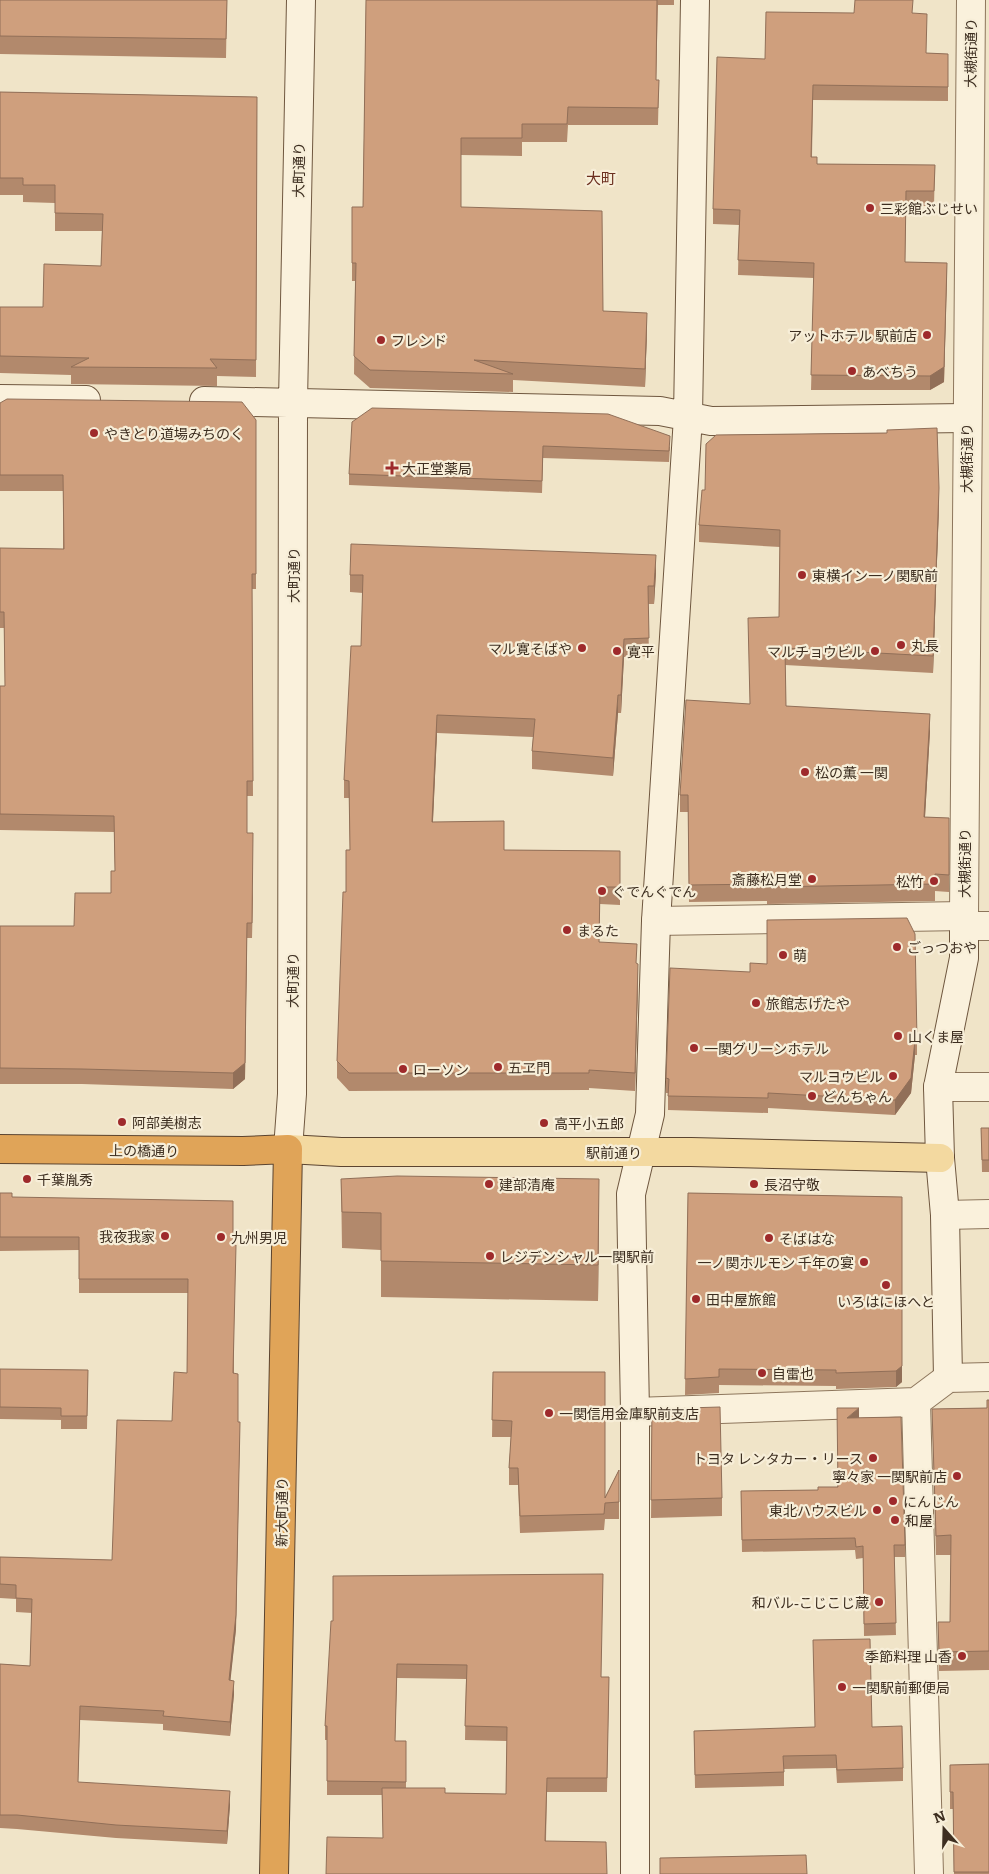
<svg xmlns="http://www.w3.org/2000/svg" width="989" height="1874" font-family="Literata,'Noto Sans JP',serif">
	<rect width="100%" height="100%" fill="#f0e4c8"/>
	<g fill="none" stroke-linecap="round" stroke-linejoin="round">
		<defs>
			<path id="street" d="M 656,921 L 964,916 L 971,0
				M 965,926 L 989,926
				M 938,1087 L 989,1087
				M 945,1215 L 989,1214
				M 635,1412 L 916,1402
				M 929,1874 L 916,1402 L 948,1378 L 989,1377"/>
			<path id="secondary" d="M 0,399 L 86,400
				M 204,401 L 660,411 L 711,421 L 966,418
				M 288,1149 L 292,1094 L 293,402 L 301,0
				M 948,1378 L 945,1215 L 940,1158 L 938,1087 L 964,958 L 964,916
				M 635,1874 L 635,1412 L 631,1194 L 650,1114 L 656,921 L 688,417 L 695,0"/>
			<path id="primary" d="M 288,1149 L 341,1152 L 691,1152 L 940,1158"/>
			<path id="highway" d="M 0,1149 L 243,1151 L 288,1149 L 274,1874"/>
		</defs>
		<!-- street casing -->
		<use href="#street" stroke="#8d765c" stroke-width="30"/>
		<!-- secondary casing -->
		<use href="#secondary" stroke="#6f573f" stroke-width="30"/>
		<!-- primary casing -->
		<use href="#primary" stroke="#5b4430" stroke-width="30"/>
		<!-- highway casing -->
		<use href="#highway" stroke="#5b4430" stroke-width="30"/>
		<!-- street -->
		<use href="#street" stroke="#faf1dc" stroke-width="28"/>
		<!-- secondary -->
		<use href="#secondary" stroke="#faf1dc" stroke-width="28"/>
		<!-- primary -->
		<use href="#primary" stroke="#f3d9a0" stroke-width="28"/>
		<!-- highway -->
		<use href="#highway" stroke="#e0a458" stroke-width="28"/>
	</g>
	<!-- wall -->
	<path fill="#b2896c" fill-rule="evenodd" d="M 0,0 L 227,0 L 226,58 L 0,54 Z
		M 366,0 L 674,0 L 674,5 L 658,5 L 656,80 L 659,80 L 658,125 L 568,125 L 567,142 L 522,142 L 522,156 L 461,155 L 461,207 L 603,311 L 647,330 L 645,387 L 513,380 L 513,392 L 370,388 L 354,374 L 355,281 L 352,281 L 352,207 L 363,207 Z
		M 913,13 L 926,53 L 948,54 L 948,101 L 813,100 L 812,157 L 817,164 L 935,165 L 934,206 L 906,206 L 905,262 L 947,278 L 944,382 L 930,390 L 811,390 L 814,278 L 738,275 L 739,225 L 713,224 L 713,209 L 765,59 Z
		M 0,92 L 257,97 L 256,377 L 217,376 L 217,386 L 71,384 L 71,375 L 0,373 L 0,307 L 43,307 L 101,266 L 102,231 L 55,231 L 55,203 L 23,202 L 23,195 L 0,195 Z
		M 0,403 L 256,420 L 256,589 L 252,589 L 253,796 L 247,796 L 247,833 L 253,898 L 252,938 L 247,938 L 245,1079 L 233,1089 L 82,1084 L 0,1084 L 0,926 L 74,926 L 111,893 L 115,871 L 114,832 L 0,830 L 0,686 L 5,686 L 4,628 L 0,628 L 0,548 L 63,549 L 63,491 L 0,491 Z
		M 608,414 L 670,447 L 669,462 L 543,458 L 542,493 L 349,485 L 349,474 Z
		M 939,505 L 933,673 L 785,665 L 786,706 L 930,731 L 925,817 L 949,818 L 949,892 L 935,891 L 935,901 L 767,904 L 767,901 L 689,902 L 688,812 L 680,812 L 680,795 L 750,704 L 779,617 L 780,547 L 699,542 L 699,525 Z
		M 656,573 L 654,604 L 648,604 L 649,656 L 624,657 L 621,713 L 618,713 L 613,776 L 532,769 L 532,751 L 533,737 L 437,733 L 433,822 L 504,850 L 620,851 L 620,905 L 600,904 L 599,942 L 637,964 L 638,982 L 635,1091 L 589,1088 L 589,1090 L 349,1091 L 337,1078 L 337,1061 L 346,892 L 350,850 L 349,798 L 344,798 L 344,780 L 361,646 L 363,593 L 350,592 L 350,575 Z
		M 670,968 L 917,1040 L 917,1055 L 915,1055 L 911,1093 L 895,1115 L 768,1108 L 768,1113 L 668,1110 L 668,1093 L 666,1093 L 666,1078 Z
		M 981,1128 L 989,1128 L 989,1172 L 982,1172 Z
		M 341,1179 L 599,1215 L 598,1301 L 381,1297 L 381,1250 L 342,1248 Z
		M 0,1193 L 12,1197 L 233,1245 L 234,1373 L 238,1422 L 236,1629 L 230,1680 L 234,1694 L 230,1736 L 163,1730 L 163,1724 L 80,1720 L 78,1782 L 230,1805 L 227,1844 L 116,1838 L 17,1829 L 0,1828 L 0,1664 L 30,1666 L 32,1613 L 16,1612 L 16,1599 L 0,1598 L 0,1557 L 112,1560 L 172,1421 L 187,1373 L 188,1293 L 79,1293 L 79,1250 L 0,1251 Z
		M 688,1193 L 902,1197 L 902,1382 L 896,1387 L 836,1389 L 836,1386 L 719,1385 L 719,1393 L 685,1395 Z
		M 0,1369 L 88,1370 L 87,1429 L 61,1429 L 61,1420 L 0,1419 Z
		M 493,1372 L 605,1497 L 619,1470 L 619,1519 L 605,1519 L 604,1530 L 520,1533 L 518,1485 L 509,1485 L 509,1468 L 511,1437 L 492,1437 Z
		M 989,1400 L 989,1670 L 939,1671 L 938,1622 L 950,1622 L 951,1555 L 936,1555 L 932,1409 L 987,1408 Z
		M 652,1409 L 722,1498 L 722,1516 L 651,1518 Z
		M 859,1418 L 905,1545 L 905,1557 L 894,1557 L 896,1635 L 864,1636 L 863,1558 L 856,1559 L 855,1550 L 742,1552 L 741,1491 L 818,1490 L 837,1487 Z
		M 333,1621 L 602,1677 L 609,1677 L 607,1792 L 547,1792 L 546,1841 L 383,1838 L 382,1795 L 327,1795 L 327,1740 L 325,1740 L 325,1726 ZM 397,1678 L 466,1679 L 465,1740 L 507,1741 L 506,1794 L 445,1793 L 406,1788 L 406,1741 L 395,1741 Z
		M 872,1727 L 903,1768 L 903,1781 L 837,1783 L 836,1768 L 784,1769 L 784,1786 L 695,1788 L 694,1731 Z
		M 989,1764 L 989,1874 L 954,1874 L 953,1809 L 950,1809 L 950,1765 Z"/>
	<!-- shaded-wall -->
	<path fill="#916f58" d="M 947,263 L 944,382 L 930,390 L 930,376 Z
		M 647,313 L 647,330 L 645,387 L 645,369 Z
		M 939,488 L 939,505 L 933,673 L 933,656 Z
		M 656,555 L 656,573 L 654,604 L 654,586 Z
		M 624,639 L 624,657 L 621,713 L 621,695 Z
		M 618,695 L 618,713 L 613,776 L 613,758 Z
		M 930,714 L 930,731 L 924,834 L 924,817 Z
		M 437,715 L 437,733 L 432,840 L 432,822 Z
		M 247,923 L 245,1079 L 233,1089 L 233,1073 Z
		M 638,964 L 638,982 L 635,1091 L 635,1073 Z
		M 915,1040 L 915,1055 L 911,1093 L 895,1115 L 895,1100 Z
		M 599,1179 L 599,1215 L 598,1301 L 598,1265 Z
		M 902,1197 L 902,1382 L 896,1387 L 896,1371 Z
		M 859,1408 L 859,1420 L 847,1418 Z
		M 240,1422 L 236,1629 L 229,1694 L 229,1680 Z
		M 234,1681 L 234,1694 L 230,1736 L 230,1722 Z
		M 230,1791 L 230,1805 L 227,1844 L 227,1831 Z"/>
	<!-- building -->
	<path fill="#cf9f7d" stroke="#916f58" d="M 0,0 L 227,0 L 226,39 L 0,36 Z
		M 366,0 L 657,0 L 656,80 L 659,80 L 658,108 L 568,107 L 567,124 L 522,124 L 522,138 L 461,138 L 461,207 L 602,211 L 603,311 L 647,313 L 645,369 L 474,360 L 513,374 L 370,370 L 354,356 L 356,263 L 352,263 L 352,207 L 363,207 Z
		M 855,0 L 913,0 L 912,13 L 927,14 L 926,53 L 948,54 L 948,87 L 813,85 L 811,157 L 817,157 L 817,164 L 935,165 L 934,191 L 906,191 L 905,262 L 947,263 L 944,367 L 930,376 L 811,375 L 814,263 L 738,260 L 740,210 L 713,209 L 717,57 L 765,59 L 766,12 L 854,13 Z
		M 0,92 L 257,97 L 256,360 L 210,359 L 217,368 L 71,367 L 89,358 L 0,356 L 0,307 L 43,307 L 44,264 L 101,266 L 103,214 L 55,213 L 55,185 L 23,185 L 23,178 L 0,178 Z
		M 7,399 L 242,402 L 256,420 L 256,574 L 252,574 L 253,781 L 247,781 L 247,833 L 253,833 L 252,923 L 247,923 L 245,1063 L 233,1073 L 82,1069 L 0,1068 L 0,926 L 74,926 L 75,893 L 111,893 L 111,871 L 115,871 L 114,816 L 0,814 L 0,686 L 5,686 L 4,612 L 0,612 L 0,548 L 64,549 L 63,475 L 0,475 L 0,403 Z
		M 372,408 L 608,414 L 670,436 L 669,451 L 543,446 L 542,481 L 349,474 L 352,422 Z
		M 937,428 L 939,488 L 933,656 L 785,648 L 786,706 L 930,714 L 924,817 L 949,818 L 949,875 L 935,874 L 935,884 L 767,887 L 767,884 L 689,885 L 688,795 L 680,795 L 686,700 L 750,704 L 748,618 L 779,617 L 780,530 L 699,525 L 702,490 L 705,490 L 706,444 L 716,435 L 887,433 L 887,430 Z
		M 351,544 L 656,555 L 654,586 L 648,586 L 649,638 L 624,639 L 621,695 L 618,695 L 613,758 L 532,751 L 535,719 L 437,715 L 432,822 L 504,821 L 504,850 L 620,851 L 620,887 L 600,887 L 599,942 L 637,944 L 636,963 L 638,964 L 635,1073 L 589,1070 L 589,1073 L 349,1073 L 337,1061 L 343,892 L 346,892 L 346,850 L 350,850 L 349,781 L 344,780 L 351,646 L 361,646 L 363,575 L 350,575 Z
		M 907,918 L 915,934 L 917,1040 L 915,1040 L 911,1078 L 895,1100 L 768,1093 L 768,1098 L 668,1096 L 669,1079 L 666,1078 L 670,968 L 750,972 L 750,963 L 767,964 L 767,920 Z
		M 981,1128 L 989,1128 L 989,1160 L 982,1160 Z
		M 397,1176 L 599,1179 L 598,1265 L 381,1261 L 381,1213 L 342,1212 L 341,1179 Z
		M 0,1193 L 12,1193 L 12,1197 L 233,1201 L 233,1245 L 236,1245 L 233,1373 L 238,1374 L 238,1422 L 240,1422 L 236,1615 L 229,1680 L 234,1681 L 230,1722 L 163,1716 L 164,1711 L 80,1706 L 78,1782 L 230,1791 L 227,1831 L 116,1825 L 17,1815 L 0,1815 L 0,1664 L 30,1666 L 32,1599 L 16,1598 L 16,1585 L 0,1584 L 0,1557 L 112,1560 L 117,1420 L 172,1421 L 174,1372 L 187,1373 L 188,1279 L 79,1279 L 79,1237 L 0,1237 Z
		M 688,1193 L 902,1197 L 902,1366 L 896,1371 L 836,1373 L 836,1370 L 719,1369 L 719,1377 L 685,1379 Z
		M 0,1369 L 88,1370 L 87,1416 L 61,1416 L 61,1408 L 0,1407 Z
		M 493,1372 L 605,1372 L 605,1498 L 619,1470 L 619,1502 L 605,1503 L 604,1514 L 520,1516 L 518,1468 L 509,1468 L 512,1421 L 492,1420 Z
		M 987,1400 L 989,1400 L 989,1651 L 939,1652 L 938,1622 L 950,1622 L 951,1535 L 936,1536 L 932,1409 L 987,1408 Z
		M 720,1407 L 722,1498 L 651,1500 L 652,1409 Z
		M 837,1408 L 859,1408 L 847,1418 L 901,1417 L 905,1545 L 894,1545 L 896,1623 L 864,1624 L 863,1546 L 856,1547 L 855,1538 L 742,1540 L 741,1491 L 818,1490 L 818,1487 L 838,1487 Z
		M 603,1574 L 601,1677 L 609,1677 L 607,1778 L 547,1778 L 545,1841 L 606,1842 L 607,1874 L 326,1874 L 327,1837 L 383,1838 L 382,1788 L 445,1788 L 445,1793 L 506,1794 L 507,1727 L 465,1726 L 467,1665 L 397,1664 L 395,1741 L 406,1741 L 406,1782 L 327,1781 L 327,1726 L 325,1726 L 331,1621 L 333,1621 L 333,1576 Z
		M 870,1639 L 872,1727 L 902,1726 L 903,1768 L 837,1770 L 836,1755 L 783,1756 L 784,1772 L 695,1775 L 694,1731 L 815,1727 L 813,1640 Z
		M 989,1764 L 989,1872 L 954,1872 L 953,1792 L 950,1792 L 950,1765 Z
		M 806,1855 L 807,1874 L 660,1874 L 660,1858 Z"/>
	<!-- markers -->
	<g fill="#9e2a2b" stroke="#f7eed8" stroke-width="2">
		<circle cx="870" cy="208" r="5"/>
		<circle cx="927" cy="335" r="5"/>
		<circle cx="381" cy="340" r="5"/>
		<circle cx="852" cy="371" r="5"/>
		<circle cx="94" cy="433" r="5"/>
		<path d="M389.5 460.5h5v5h5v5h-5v5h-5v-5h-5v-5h5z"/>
		<circle cx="802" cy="575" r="5"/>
		<circle cx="901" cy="645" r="5"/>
		<circle cx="582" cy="648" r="5"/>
		<circle cx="617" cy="651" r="5"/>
		<circle cx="875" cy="651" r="5"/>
		<circle cx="805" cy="772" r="5"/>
		<circle cx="812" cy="879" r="5"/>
		<circle cx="934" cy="881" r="5"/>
		<circle cx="602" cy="891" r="5"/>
		<circle cx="567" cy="930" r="5"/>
		<circle cx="897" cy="947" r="5"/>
		<circle cx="783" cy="955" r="5"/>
		<circle cx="756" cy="1003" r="5"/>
		<circle cx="898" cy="1036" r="5"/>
		<circle cx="694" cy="1048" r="5"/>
		<circle cx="498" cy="1067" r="5"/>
		<circle cx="403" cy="1069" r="5"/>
		<circle cx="893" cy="1076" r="5"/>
		<circle cx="812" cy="1096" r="5"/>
		<circle cx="122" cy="1122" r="5"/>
		<circle cx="544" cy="1123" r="5"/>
		<circle cx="27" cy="1179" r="5"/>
		<circle cx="489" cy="1184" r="5"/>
		<circle cx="754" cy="1184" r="5"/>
		<circle cx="165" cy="1236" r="5"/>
		<circle cx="221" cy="1237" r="5"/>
		<circle cx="769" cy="1238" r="5"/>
		<circle cx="490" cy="1256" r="5"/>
		<circle cx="864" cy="1262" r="5"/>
		<circle cx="886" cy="1285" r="5"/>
		<circle cx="696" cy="1299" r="5"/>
		<circle cx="762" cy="1373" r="5"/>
		<circle cx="549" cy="1413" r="5"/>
		<circle cx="873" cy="1458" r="5"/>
		<circle cx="957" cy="1476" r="5"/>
		<circle cx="893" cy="1501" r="5"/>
		<circle cx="877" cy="1510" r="5"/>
		<circle cx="895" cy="1520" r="5"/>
		<circle cx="879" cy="1602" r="5"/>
		<circle cx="962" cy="1656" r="5"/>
		<circle cx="842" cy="1687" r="5"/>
	</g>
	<g text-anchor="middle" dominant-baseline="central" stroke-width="4.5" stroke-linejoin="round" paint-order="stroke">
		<!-- street labels -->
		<g font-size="14" fill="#3d2e20" stroke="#f7eed8">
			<text transform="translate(970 53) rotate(-89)">大槻街通り</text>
			<text transform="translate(298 170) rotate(-89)">大町通り</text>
			<text transform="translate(966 458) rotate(-90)">大槻街通り</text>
			<text transform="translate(293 575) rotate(-90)">大町通り</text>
			<text transform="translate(964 863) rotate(-90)">大槻街通り</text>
			<text transform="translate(292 980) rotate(-90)">大町通り</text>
			<text transform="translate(144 1150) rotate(1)">上の橋通り</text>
			<text x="614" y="1152">駅前通り</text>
			<text transform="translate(281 1512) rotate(-89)">新大町通り</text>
		</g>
		<!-- poi labels -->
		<g font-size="14" fill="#3d2e20" stroke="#f7eed8" text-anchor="start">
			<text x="880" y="208">三彩館ぶじせい</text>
			<text x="917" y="335" text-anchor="end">アットホテル 駅前店</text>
			<text x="391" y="340">フレンド</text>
			<text x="862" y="371">あべちう</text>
			<text x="104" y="433">やきとり道場みちのく</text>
			<text x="402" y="468">大正堂薬局</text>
			<text x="812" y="575">東横イン一ノ関駅前</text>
			<text x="911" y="645">丸長</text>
			<text x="572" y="648" text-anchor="end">マル寛そばや</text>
			<text x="627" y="651">寛平</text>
			<text x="865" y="651" text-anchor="end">マルチョウビル</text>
			<text x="815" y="772">松の薫 一関</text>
			<text x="802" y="879" text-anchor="end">斎藤松月堂</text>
			<text x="924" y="881" text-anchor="end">松竹</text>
			<text x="612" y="891">ぐでんぐでん</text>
			<text x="577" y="930">まるた</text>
			<text x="907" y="947">ごっつおや</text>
			<text x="793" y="955">萌</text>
			<text x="766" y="1003">旅館志げたや</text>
			<text x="908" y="1036">山くま屋</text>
			<text x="704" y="1048">一関グリーンホテル</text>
			<text x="508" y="1067">五ヱ門</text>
			<text x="413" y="1069">ローソン</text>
			<text x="883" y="1076" text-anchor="end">マルヨウビル</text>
			<text x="822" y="1096">どんちゃん</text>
			<text x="132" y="1122">阿部美樹志</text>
			<text x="554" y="1123">高平小五郎</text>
			<text x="37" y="1179">千葉胤秀</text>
			<text x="499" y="1184">建部清庵</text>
			<text x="764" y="1184">長沼守敬</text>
			<text x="155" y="1236" text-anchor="end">我夜我家</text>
			<text x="231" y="1237">九州男児</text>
			<text x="779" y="1238">そばはな</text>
			<text x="500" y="1256">レジデンシャル一関駅前</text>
			<text x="854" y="1262" text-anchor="end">一ノ関ホルモン 千年の宴</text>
			<text x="706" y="1299">田中屋旅館</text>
			<text x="886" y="1301" text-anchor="middle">いろはにほへと</text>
			<text x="772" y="1373">自雷也</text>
			<text x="559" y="1413">一関信用金庫駅前支店</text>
			<text x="863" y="1458" text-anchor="end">トヨタ レンタカー・リース</text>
			<text x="947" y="1476" text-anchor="end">寧々家 一関駅前店</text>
			<text x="903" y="1501">にんじん</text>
			<text x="867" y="1510" text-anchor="end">東北ハウスビル</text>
			<text x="905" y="1520">和屋</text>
			<text x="869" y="1602" text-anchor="end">和バル-こじこじ蔵</text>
			<text x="952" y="1656" text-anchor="end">季節料理 山香</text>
			<text x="852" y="1687">一関駅前郵便局</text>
		</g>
		<!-- neighbourhood labels -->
		<g font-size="15" fill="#6b2e1e" stroke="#f7eed8">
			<text x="601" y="177">大町</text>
		</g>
	</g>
	<!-- north arrow -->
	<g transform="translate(944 1829) rotate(340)" stroke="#f7eed8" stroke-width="4" paint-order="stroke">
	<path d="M0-4L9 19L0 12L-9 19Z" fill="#3d2e20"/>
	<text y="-8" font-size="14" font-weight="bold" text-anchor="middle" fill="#3d2e20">N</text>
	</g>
</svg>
